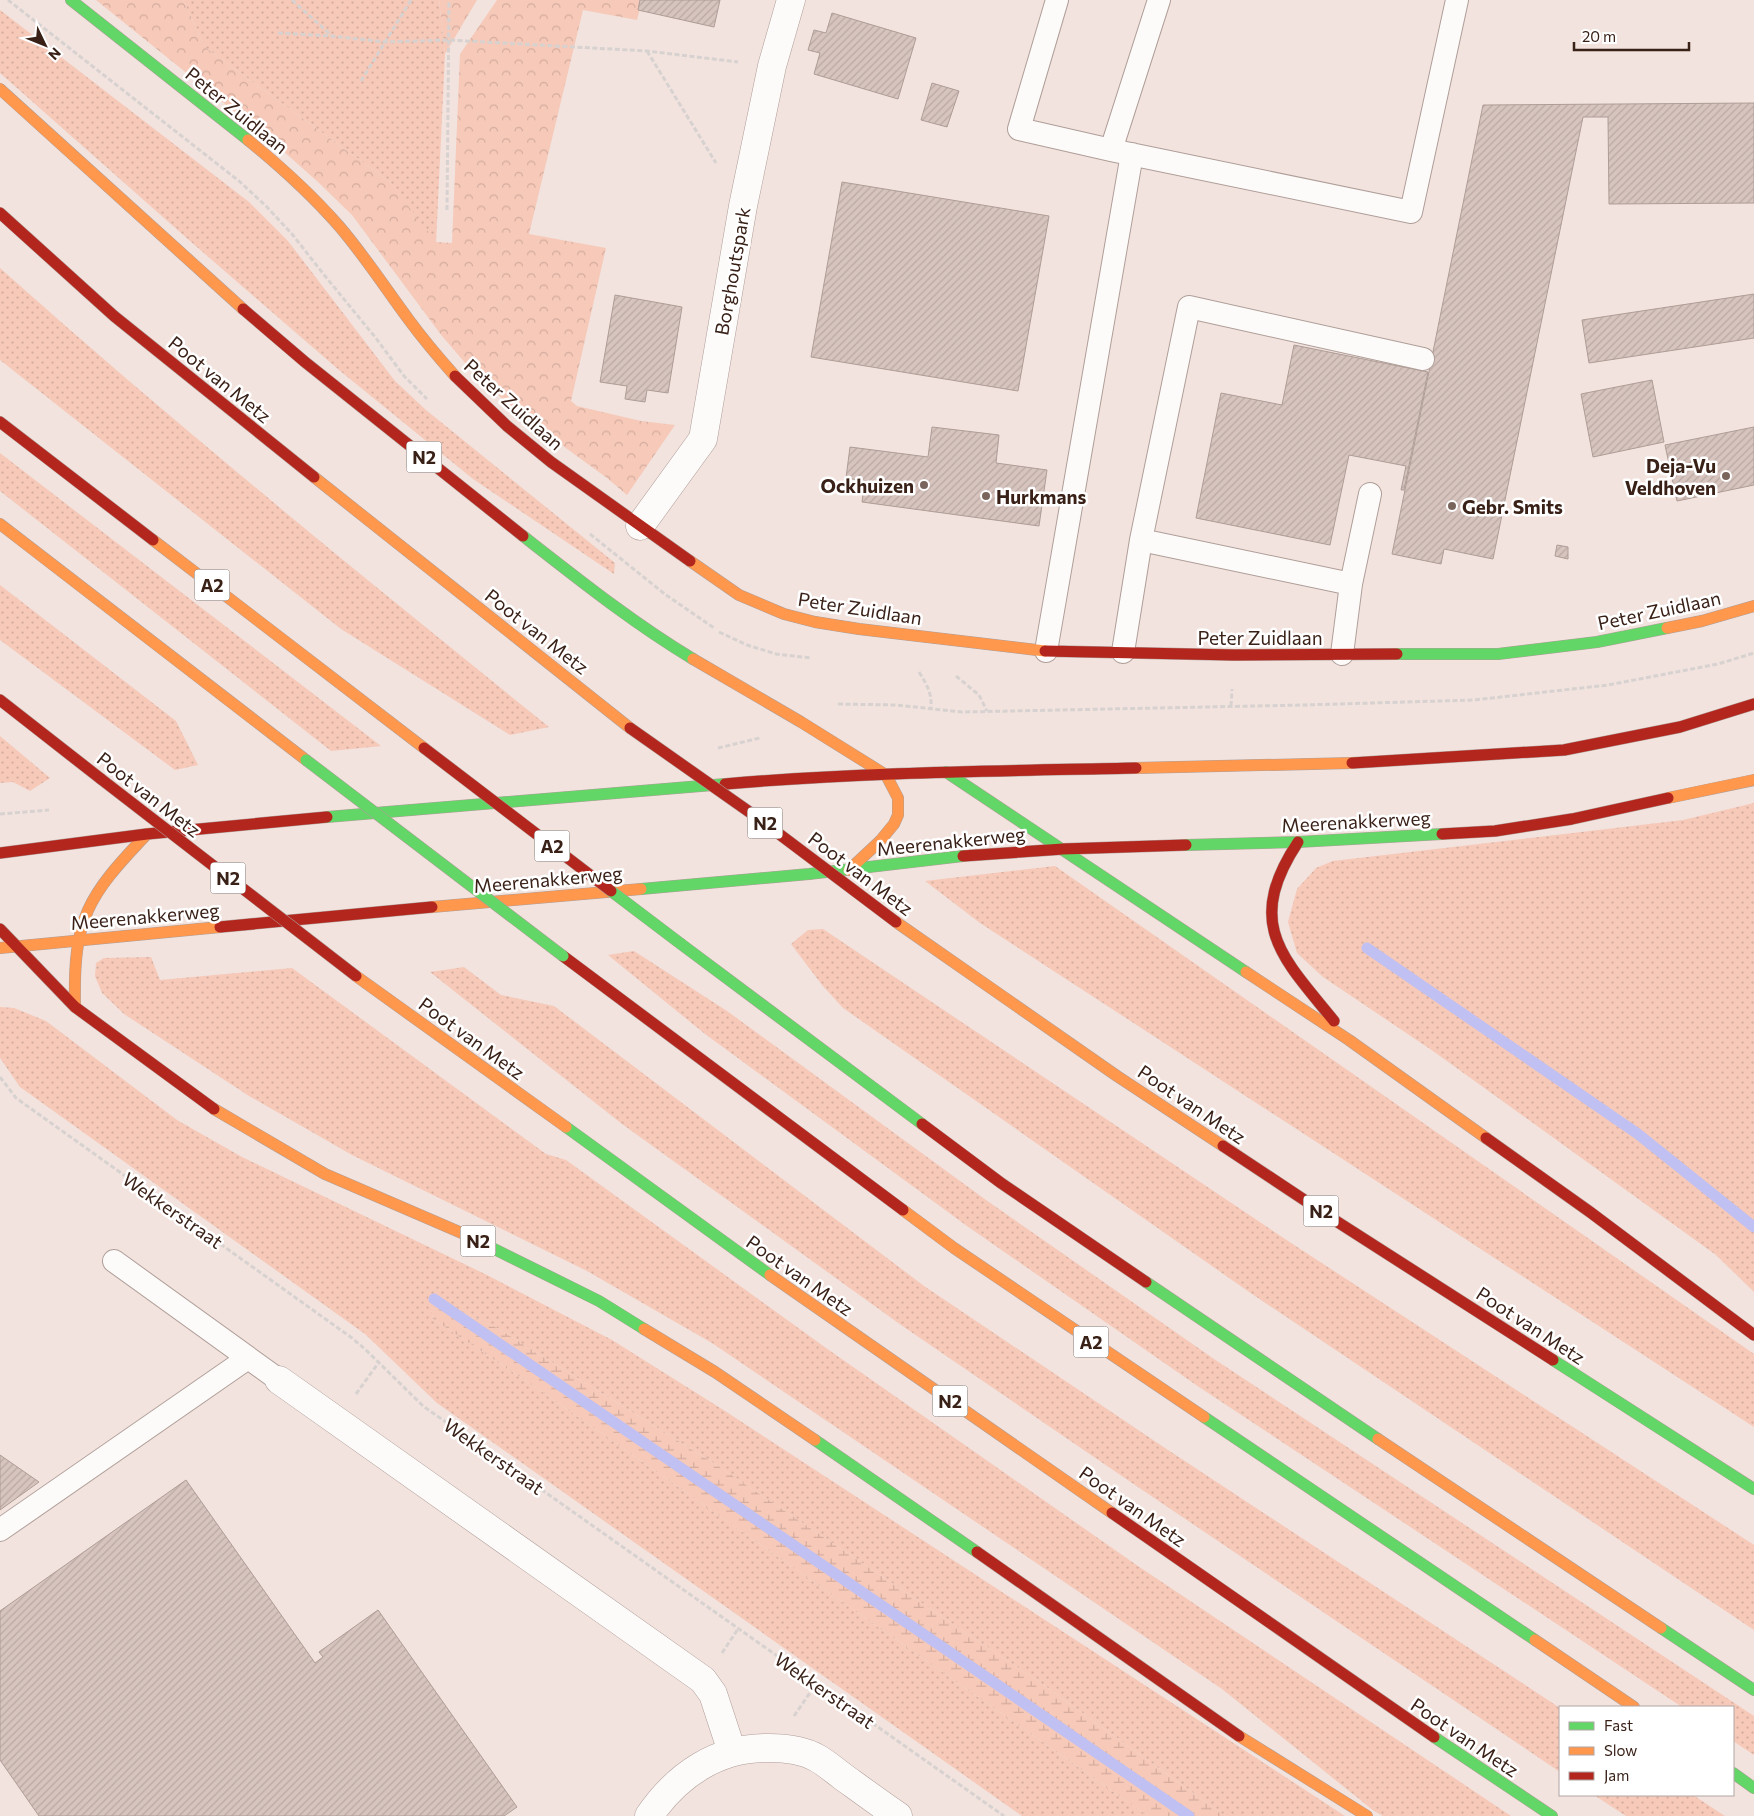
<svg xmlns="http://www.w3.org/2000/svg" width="1754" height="1816" font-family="Commissioner,sans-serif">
	<defs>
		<pattern id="grass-dots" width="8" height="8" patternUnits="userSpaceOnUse" patternTransform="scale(1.25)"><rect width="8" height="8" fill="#f6c9b9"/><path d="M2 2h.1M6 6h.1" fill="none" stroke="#d4ac9e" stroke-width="1.8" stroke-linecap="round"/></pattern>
		<pattern id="forest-crowns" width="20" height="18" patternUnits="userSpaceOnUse" patternTransform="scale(1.25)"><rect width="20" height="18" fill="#f6c9b9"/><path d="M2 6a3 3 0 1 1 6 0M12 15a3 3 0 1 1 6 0" fill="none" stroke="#d4ac9e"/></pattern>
		<pattern id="wetland-marsh" width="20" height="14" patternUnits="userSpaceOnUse" patternTransform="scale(1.25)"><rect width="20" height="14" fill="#f6c9b9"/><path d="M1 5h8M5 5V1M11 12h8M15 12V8" fill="none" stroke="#d4ac9e"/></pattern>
		<pattern id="building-hatch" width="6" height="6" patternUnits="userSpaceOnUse" patternTransform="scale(1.25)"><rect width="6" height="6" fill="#d7c4be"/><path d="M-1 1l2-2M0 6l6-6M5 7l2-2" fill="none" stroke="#b9a8a3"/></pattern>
	</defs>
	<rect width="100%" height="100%" fill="#f2e3de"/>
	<!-- grass -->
	<path fill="url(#grass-dots)" d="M 183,0 L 439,0 L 445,54 L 436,243 L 390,182 L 206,48 Z
		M 0,10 L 249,202 L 288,241 L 395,381 L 426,410 L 615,563 L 614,574 L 473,479 L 339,370 L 190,241 L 0,73 Z
		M 0,268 C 178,427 363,577 549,727 L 510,735 L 341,629 L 0,360 Z
		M 0,453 L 381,746 L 331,751 L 0,491 Z
		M 0,585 L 176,721 L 198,765 L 175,770 L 0,640 Z
		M 0,736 L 50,778 L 30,791 L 13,782 L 0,783 Z
		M 1754,803 L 1754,1292 L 1716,1255 L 1433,1051 L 1323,977 L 1297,953 L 1288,922 L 1297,889 L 1316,868 L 1333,861 L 1683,820 Z
		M 1055,866 L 1754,1354 L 1754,1427 L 980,923 L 925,881 Z
		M 823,929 L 1288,1241 L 1754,1545 L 1754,1630 L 1252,1294 L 843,1008 L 822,985 L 791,944 L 808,930 Z
		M 634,951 L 727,1011 L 986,1200 L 1214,1359 L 1754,1716 L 1754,1755 L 1733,1741 L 1733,1707 L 1682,1707 L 1199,1387 L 967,1226 L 705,1034 L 608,955 Z
		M 151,957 L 160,980 L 292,968 L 546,1154 L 566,1160 L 826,1348 L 1135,1564 L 1511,1816 L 1383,1816 L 1374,1811 L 1222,1689 L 712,1343 L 587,1271 L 352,1155 L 249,1096 L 124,1014 L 102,993 L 95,976 L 96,963 L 104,958 Z
		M 464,967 L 501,995 L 554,1006 L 924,1286 L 1162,1446 L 1560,1708 L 1560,1772 L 1135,1485 L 901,1325 L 622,1124 L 430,972 Z
		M 0,1007 L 14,1008 L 46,1021 L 177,1120 L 242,1157 L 487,1275 L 612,1340 L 725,1411 L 1345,1816 L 1225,1816 L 1045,1686 L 715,1464 L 499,1329 L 429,1298 L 433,1319 L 544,1393 L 1148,1816 L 1022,1816 L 437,1403 L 365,1334 L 20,1087 L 0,1058 Z
		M 1594,1795 L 1693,1795 L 1725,1816 L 1626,1816 Z"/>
	<!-- forest -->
	<path fill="url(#forest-crowns)" d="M 96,0 L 183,0 L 206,48 L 390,182 L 436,242 L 452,243 L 460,54 L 497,0 L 642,0 L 637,20 L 583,10 L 529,234 L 606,248 L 571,401 L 577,406 L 641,421 L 675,425 L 627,495 L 607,478 L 548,435 L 498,395 L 473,372 L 442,336 L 352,215 L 318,182 L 282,150 Z
		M 439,0 L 477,0 L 445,54 Z"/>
	<!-- wetland -->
	<path fill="url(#wetland-marsh)" d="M 428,1297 L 499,1329 L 715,1464 L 1045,1686 L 1225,1816 L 1148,1816 L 544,1393 L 433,1319 Z"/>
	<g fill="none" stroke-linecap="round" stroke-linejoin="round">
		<!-- stream -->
		<path stroke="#c0c0f2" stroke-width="11" d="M 1367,948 L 1638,1134 L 1754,1227
			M 434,1299 L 1189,1816"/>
	</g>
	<!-- building -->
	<path fill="url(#building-hatch)" stroke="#ae9c96" d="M 640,0 L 720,0 L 714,27 L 638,10 Z
		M 832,13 L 916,38 L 898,99 L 814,74 L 820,53 L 808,50 L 814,30 L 826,33 Z
		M 932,83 L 959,91 L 947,127 L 921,120 Z
		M 1754,103 L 1754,203 L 1609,204 L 1608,117 L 1583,117 L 1493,559 L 1444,549 L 1441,564 L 1392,554 L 1483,105 Z
		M 842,182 L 1049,216 L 1018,391 L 811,357 Z
		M 1754,294 L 1754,338 L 1589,363 L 1582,320 Z
		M 615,295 L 682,307 L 668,393 L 647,390 L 645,402 L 625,399 L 627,386 L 600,382 Z
		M 1294,345 L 1428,372 L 1404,490 L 1401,490 L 1406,466 L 1349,455 L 1330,545 L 1196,518 L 1221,393 L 1282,405 Z
		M 1652,380 L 1664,442 L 1593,457 L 1581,394 Z
		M 932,427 L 999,435 L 996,463 L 1047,470 L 1039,526 L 862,502 L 865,481 L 846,478 L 850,447 L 928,457 Z
		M 1754,427 L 1754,485 L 1677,501 L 1665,445 Z
		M 1557,545 L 1568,547 L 1568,559 L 1555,556 Z
		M 0,1455 L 39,1482 L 0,1510 Z
		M 186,1480 L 315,1663 L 323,1657 L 319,1652 L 378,1610 L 517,1807 L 504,1816 L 39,1816 L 0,1760 L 0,1611 Z"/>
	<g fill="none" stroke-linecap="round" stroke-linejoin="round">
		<defs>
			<path id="lane" d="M 1057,0 L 1019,129 L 1111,150 L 1411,212 L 1457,0
				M 1111,150 L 1159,0
				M 1141,540 L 1351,584 L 1342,654
				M 1351,584 L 1370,494
				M 1046,651 L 1132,154
				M 1123,652 L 1141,540 L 1189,307 L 1423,359
				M 114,1261 L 279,1380
				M 0,1530 L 248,1358"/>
			<path id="street" d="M 640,526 L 703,439 L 743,206 L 772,66 L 791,0
				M 279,1380 L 703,1680 L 713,1694 L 732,1752
				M 649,1816 C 677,1775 718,1747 769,1748 C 785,1748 803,1750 817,1758 C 826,1763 834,1770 842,1776 C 860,1789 879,1803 898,1816"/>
			<path id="fast" d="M 71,0 L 248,140
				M 523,536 C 578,579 633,623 693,659
				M 1397,654 L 1498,654 L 1597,642 L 1667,628
				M 946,772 L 1246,972
				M 327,817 L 725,784
				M 1186,845 L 1298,842 L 1442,834
				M 641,889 L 809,874 L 963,856
				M 681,944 L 922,1124
				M 566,1127 L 770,1275
				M 464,1234 L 599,1301 L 644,1329
				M 1146,1282 L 1378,1439
				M 1553,1360 L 1754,1489
				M 1204,1417 L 1535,1640
				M 815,1440 L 977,1552
				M 1661,1628 L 1754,1690
				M 1434,1737 L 1552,1816
				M 1733,1773 L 1754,1788"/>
			<path id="slow" d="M 0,89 L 243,309
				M 248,140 C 280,166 311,194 339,226 C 364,255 386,289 409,320 C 423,339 439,358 455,376
				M 314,477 L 630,728
				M 0,524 L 306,760
				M 153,540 L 424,748
				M 690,561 L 739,595 L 784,614 L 815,622 L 859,629 L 1045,651
				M 1667,628 L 1702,621 L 1754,606
				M 693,659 L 801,722 L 886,775 L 898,798 L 898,815 L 894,824 L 880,841 L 849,870
				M 1136,768 L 1352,763
				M 1668,798 L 1754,780
				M 432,907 L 641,889
				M 896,922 L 1117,1076 L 1223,1146
				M 0,948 L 220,927
				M 1246,972 L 1349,1040 L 1486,1138
				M 356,976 L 566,1127
				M 75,1007 C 73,918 87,897 147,834
				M 214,1109 L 325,1174 L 464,1234
				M 903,1210 L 954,1248 L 1204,1417
				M 770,1275 L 1112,1513
				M 644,1329 L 715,1372 L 815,1440
				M 1378,1439 L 1661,1628
				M 1535,1640 L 1634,1707
				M 1239,1736 L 1367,1816"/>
			<path id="jam" d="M 0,213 L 114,316 L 314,477
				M 243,309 L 305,362 L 523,536
				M 455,376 L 507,426 L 551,462 L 690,561
				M 0,422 L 153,540
				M 1045,651 L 1234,655 L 1397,654
				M 0,700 L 101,779
				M 1352,763 L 1564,750 L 1680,727 L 1754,704
				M 725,784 C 861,772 999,771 1136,768
				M 1442,834 L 1495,831 L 1572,819 L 1668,798
				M 1298,842 C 1244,924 1282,957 1334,1021
				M 0,853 L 147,834 L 327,817
				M 963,856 L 1063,849 L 1186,845
				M 220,927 L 432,907
				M 0,929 L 75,1007 L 214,1109
				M 563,956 L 903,1210
				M 922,1124 L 1001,1183 L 1146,1282
				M 1486,1138 L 1590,1212 L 1754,1335
				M 1223,1146 L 1336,1221 L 1553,1360
				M 1112,1513 L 1434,1737
				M 977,1552 L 1239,1736"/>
		</defs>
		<!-- lane casing -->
		<use href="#lane" stroke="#af9e98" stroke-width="24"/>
		<!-- street casing -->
		<use href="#street" stroke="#af9e98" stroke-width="29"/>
		<!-- fast casing -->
		<use href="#fast" stroke="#af9e98" stroke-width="12"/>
		<!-- slow casing -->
		<use href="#slow" stroke="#af9e98" stroke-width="12"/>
		<!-- jam casing -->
		<use href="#jam" stroke="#af9e98" stroke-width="12"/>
		<!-- path -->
		<path stroke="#d7d2d0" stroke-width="3" stroke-dasharray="5 2.5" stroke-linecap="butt" d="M 8,0 L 239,181 L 266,206 L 292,234 L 325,276 L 375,337 L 404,376 L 427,399
			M 292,0 L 331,35
			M 278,33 L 331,36 L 385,42 L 449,40 L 647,51 L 738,62
			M 647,51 L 716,163
			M 361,81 L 411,0
			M 447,210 L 449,0
			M 590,534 L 666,595 L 714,628
			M 719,632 L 747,645 L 776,654 L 811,658
			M 919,672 C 927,685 932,693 931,708
			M 956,676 L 979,695 L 987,711
			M 838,704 L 896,705 L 962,712 L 1304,705 L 1474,700 L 1608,685 L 1718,664 L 1754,653
			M 1231,706 L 1232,689
			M 718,748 L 760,738
			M 0,814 L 49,810
			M 0,1077 L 16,1098 L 352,1338 L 366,1350 L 423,1406 L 1004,1816
			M 356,1394 L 379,1362
			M 722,1653 L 738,1629
			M 794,1716 L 816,1684"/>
		<!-- lane -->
		<use href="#lane" stroke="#fdfbfa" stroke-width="22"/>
		<!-- street -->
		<use href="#street" stroke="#fdfbfa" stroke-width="28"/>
		<!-- fast -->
		<use href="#fast" stroke="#63d668" stroke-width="11"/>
		<!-- slow -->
		<use href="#slow" stroke="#ff974d" stroke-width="11"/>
		<!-- jam -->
		<use href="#jam" stroke="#b3261e" stroke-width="11"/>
		<defs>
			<path id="fast-bridge" d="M 306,760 L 563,956
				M 611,891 L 681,944"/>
			<path id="jam-bridge" d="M 630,728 L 758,818 L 896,922
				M 424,748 L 611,891
				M 101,779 L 356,976"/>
		</defs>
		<!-- fast-bridge casing -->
		<use href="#fast-bridge" stroke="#af9e98" stroke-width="12" stroke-linecap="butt"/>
		<!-- jam-bridge casing -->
		<use href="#jam-bridge" stroke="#af9e98" stroke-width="12" stroke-linecap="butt"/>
		<!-- fast-bridge -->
		<use href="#fast-bridge" stroke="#63d668" stroke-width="11"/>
		<!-- jam-bridge -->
		<use href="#jam-bridge" stroke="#b3261e" stroke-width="11"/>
	</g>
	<!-- markers -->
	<g fill="#7a655d" stroke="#fff" stroke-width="2">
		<circle cx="1726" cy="476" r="5"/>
		<circle cx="924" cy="485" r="5"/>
		<circle cx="986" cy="496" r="5"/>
		<circle cx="1452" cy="506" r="5"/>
	</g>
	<g text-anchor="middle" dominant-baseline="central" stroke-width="5" stroke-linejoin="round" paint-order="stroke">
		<!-- shield labels -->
		<g fill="#fff" stroke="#74645d" stroke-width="1">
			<rect x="406.5" y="441.5" width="35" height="31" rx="4"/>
			<rect x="194.5" y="569.5" width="35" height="31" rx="4"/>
			<rect x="747.5" y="807.5" width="35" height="31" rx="4"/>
			<rect x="534.5" y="830.5" width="35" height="31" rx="4"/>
			<rect x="210.5" y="862.5" width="35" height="31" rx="4"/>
			<rect x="1303.5" y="1195.5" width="35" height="31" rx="4"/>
			<rect x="460.5" y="1225.5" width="35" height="31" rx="4"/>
			<rect x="1073.5" y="1326.5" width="35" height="31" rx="4"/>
			<rect x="932.5" y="1385.5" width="35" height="31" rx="4"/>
		</g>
		<g font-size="18" font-weight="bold" fill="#392118">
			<text x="424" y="457">N2</text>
			<text x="212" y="585">A2</text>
			<text x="765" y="823">N2</text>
			<text x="552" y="846">A2</text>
			<text x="228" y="878">N2</text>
			<text x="1321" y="1211">N2</text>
			<text x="478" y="1241">N2</text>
			<text x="1091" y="1342">A2</text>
			<text x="950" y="1401">N2</text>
		</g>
		<!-- street labels -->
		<g font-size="19" fill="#392118" stroke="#fff">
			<text transform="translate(237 110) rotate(39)">Peter Zuidlaan</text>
			<text transform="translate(732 271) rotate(-80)">Borghoutspark</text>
			<text transform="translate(220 379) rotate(39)">Poot van Metz</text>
			<text transform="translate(514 404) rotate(42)">Peter Zuidlaan</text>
			<text transform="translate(860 608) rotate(9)">Peter Zuidlaan</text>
			<text transform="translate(1659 610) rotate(-12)">Peter Zuidlaan</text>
			<text transform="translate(537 631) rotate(38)">Poot van Metz</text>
			<text x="1260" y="637">Peter Zuidlaan</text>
			<text transform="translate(149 794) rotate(38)">Poot van Metz</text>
			<text transform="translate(1356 821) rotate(-3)">Meerenakkerweg</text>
			<text transform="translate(951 841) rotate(-6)">Meerenakkerweg</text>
			<text transform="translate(861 873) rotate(37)">Poot van Metz</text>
			<text transform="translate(548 879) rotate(-5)">Meerenakkerweg</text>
			<text transform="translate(145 916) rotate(-5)">Meerenakkerweg</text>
			<text transform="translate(472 1038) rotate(36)">Poot van Metz</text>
			<text transform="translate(1192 1104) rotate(34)">Poot van Metz</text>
			<text transform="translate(173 1210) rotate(35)">Wekkerstraat</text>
			<text transform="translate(800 1275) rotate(35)">Poot van Metz</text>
			<text transform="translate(1531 1325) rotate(33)">Poot van Metz</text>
			<text transform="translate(494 1456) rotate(35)">Wekkerstraat</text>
			<text transform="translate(1133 1506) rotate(35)">Poot van Metz</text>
			<text transform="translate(825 1690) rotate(35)">Wekkerstraat</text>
			<text transform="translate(1465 1737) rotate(34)">Poot van Metz</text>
		</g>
		<!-- poi labels -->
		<g font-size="19" font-weight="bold" fill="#392118" stroke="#fff" text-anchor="end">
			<text x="1716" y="465">Deja-Vu<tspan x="1716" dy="22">Veldhoven</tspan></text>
			<text x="914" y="485">Ockhuizen</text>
			<text x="996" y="496" text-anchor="start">Hurkmans</text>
			<text x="1462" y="506" text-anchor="start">Gebr. Smits</text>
		</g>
	</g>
	<!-- legend -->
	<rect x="1559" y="1706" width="175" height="90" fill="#ffffff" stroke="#b0a6a3"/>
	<rect x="1569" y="1722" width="25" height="8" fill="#63d668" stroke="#b0a6a3"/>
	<text x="1604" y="1731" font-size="15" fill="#392118">Fast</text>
	<rect x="1569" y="1747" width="25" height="8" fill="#ff974d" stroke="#b0a6a3"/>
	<text x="1604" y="1756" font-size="15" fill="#392118">Slow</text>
	<rect x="1569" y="1772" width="25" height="8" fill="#b3261e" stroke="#b0a6a3"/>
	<text x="1604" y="1781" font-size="15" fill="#392118">Jam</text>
	<!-- north arrow -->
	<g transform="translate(45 45) rotate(133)" stroke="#ffffff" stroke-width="4" paint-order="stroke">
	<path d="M0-4L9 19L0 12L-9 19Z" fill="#392118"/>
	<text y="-8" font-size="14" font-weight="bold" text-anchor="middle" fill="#392118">N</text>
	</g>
	<!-- scale -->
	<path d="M1574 42v8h115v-8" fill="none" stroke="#392118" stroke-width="2.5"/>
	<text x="1582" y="42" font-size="15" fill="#392118" stroke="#ffffff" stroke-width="4" paint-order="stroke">20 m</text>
</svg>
